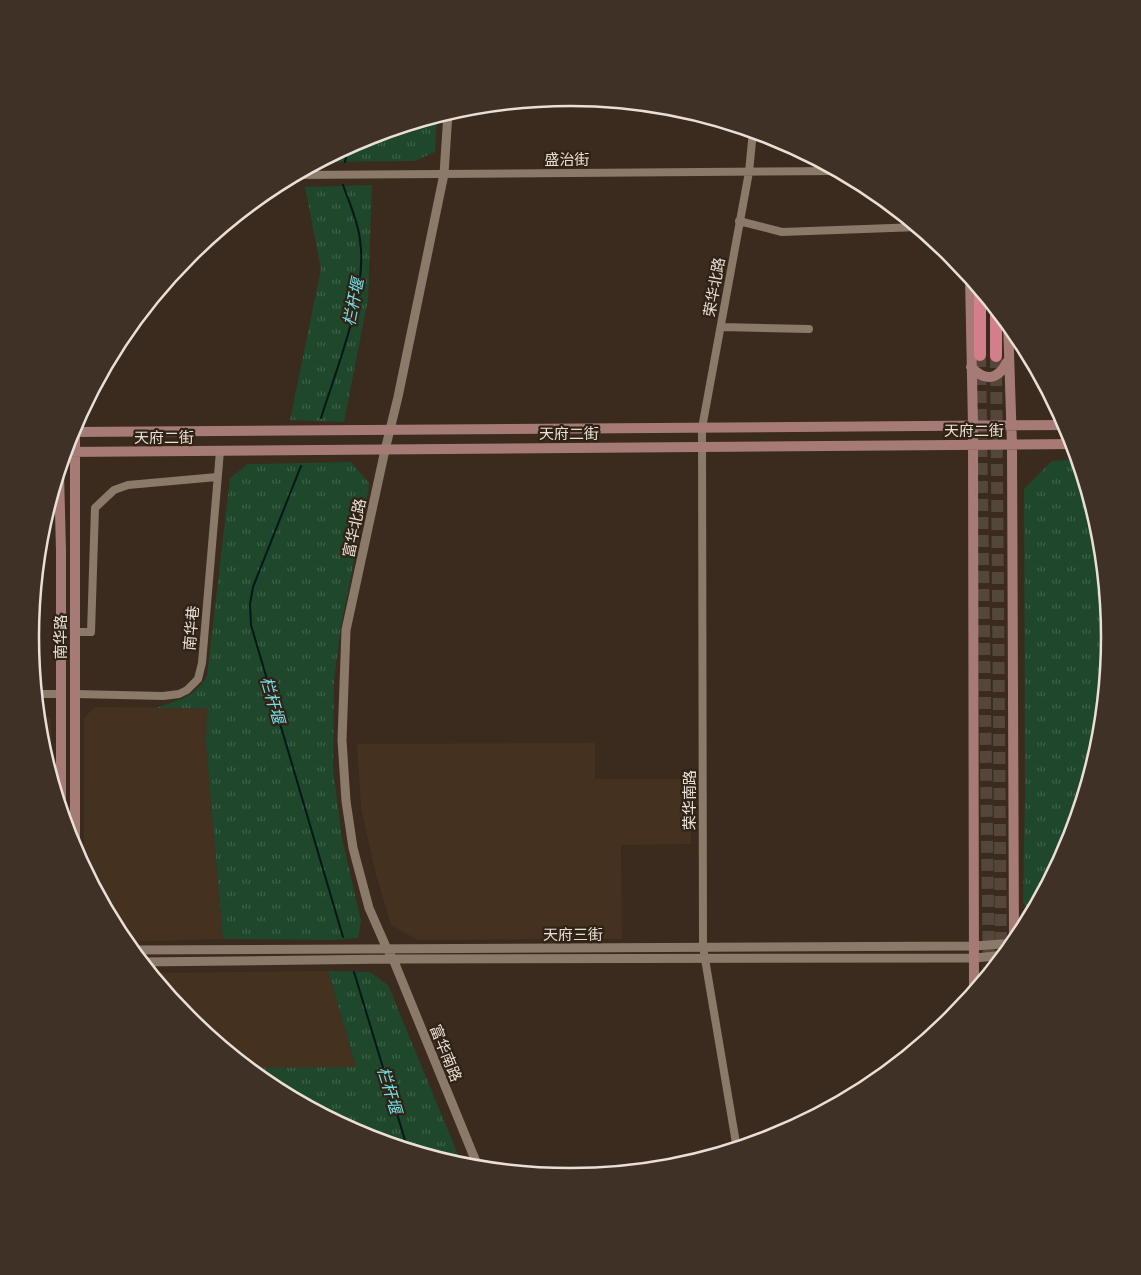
<svg xmlns="http://www.w3.org/2000/svg" width="1141" height="1275" font-family="'Asap Condensed','Noto Sans SC',sans-serif">
	<defs>
		<pattern id="grass-tufts" width="24" height="20" patternUnits="userSpaceOnUse" patternTransform="scale(1.25)"><rect width="24" height="20" fill="#1e472b"/><path d="M3 7l-1-3M5 7V3M7 7l1-3M15 17l-1-3M17 17v-4M19 17l1-3" fill="none" stroke="#3f6149"/></pattern>
	</defs>
	<rect width="100%" height="100%" fill="#3a2b1e"/>
	<!-- built -->
	<path fill="#45311f" d="M 37,707 L 51,719 L 52,781 L 40,743 Z
		M 95,707 L 207,708 L 206,744 L 223,939 L 124,942 L 121,938 L 84,868 L 84,718 Z
		M 595,743 L 595,779 L 691,779 L 691,844 L 621,845 L 622,939 L 418,940 L 391,925 L 376,875 L 361,808 L 357,744 Z
		M 328,971 L 356,1068 L 247,1068 L 188,1019 L 150,973 Z"/>
	<!-- grass -->
	<path fill="url(#grass-tufts)" d="M 437,116 L 435,152 L 415,161 L 319,162 L 364,138 Z
		M 372,185 L 368,299 L 344,422 L 290,420 L 321,269 L 305,187 Z
		M 1078,459 L 1101,532 L 1111,638 L 1101,743 L 1070,845 L 1033,913 L 1023,903 L 1025,794 L 1024,489 L 1052,461 Z
		M 351,462 L 369,483 L 368,492 L 341,626 L 334,680 L 333,769 L 342,838 L 361,921 L 358,938 L 334,940 L 223,939 L 206,744 L 207,708 L 156,708 C 179,699 193,699 207,676 L 230,478 L 248,464 Z
		M 328,971 L 370,972 L 388,985 L 463,1167 L 363,1137 L 270,1087 L 247,1068 L 356,1067 Z"/>
	<g fill="none" stroke-linecap="round" stroke-linejoin="round">
		<!-- stream -->
		<path stroke="#03181a" stroke-width="2" d="M 345,162 L 348,146
			M 321,418 C 337,367 368,292 360,240 C 358,221 349,202 343,185
			M 301,466 L 253,587 L 250,604 L 251,625 L 343,937
			M 354,972 L 408,1150"/>
		<!-- trunk-tunnel -->
		<path stroke="#54463a" stroke-width="12" stroke-dasharray="12 6" stroke-linecap="butt" d="M 980,355 L 989,976
			M 996,356 L 1001,961"/>
		<!-- minor -->
		<path stroke="#8b796a" stroke-width="8" d="M 295,175 L 839,171
			M 739,221 L 782,232 L 919,227
			M 721,327 L 809,329
			M 76,632 L 91,632 L 95,508 L 114,490 L 128,485 L 217,477
			M 36,694 L 61,694
			M 75,694 L 163,696 L 179,694 L 187,690 L 198,679 L 202,663 L 220,451
			M 737,1149 L 703,947 L 702,428 L 749,172 L 753,131"/>
		<!-- tertiary -->
		<path stroke="#8b796a" stroke-width="9" d="M 448,113 L 444,174 L 398,397 L 385,450 L 346,630 L 342,740 L 346,801 L 353,848 L 369,908 L 387,949 L 393,959 L 479,1169
			M 132,950 L 975,946 L 1015,943
			M 141,962 L 393,959 L 975,958 L 1006,955"/>
		<!-- secondary -->
		<path stroke="#a67b76" stroke-width="10" d="M 970,276 L 973,426 L 974,993
			M 1008,322 L 1012,445 L 1014,945
			M 971,367 C 985,382 998,380 1007,362
			M 71,432 L 1067,425
			M 65,452 L 1074,444
			M 59,472 L 61,551 L 61,809
			M 75,851 L 75,423"/>
		<!-- trunk -->
		<path stroke="#d37e8b" stroke-width="12" d="M 980,289 L 980,355
			M 996,308 L 996,356"/>
	</g>
	<g text-anchor="middle" dominant-baseline="central" stroke-width="4.5" stroke-linejoin="round" paint-order="stroke">
		<!-- street labels -->
		<g font-size="15" fill="#e9dfd7" stroke="#302215">
			<text x="567" y="159">盛治街</text>
			<text transform="translate(714 287) rotate(-80)">荣华北路</text>
			<text x="974" y="430">天府二街</text>
			<text x="569" y="433">天府二街</text>
			<text x="164" y="437">天府二街</text>
			<text transform="translate(354 528) rotate(-78)">富华北路</text>
			<text transform="translate(191 628) rotate(-85)">南华巷</text>
			<text transform="translate(60 637) rotate(-90)">南华路</text>
			<text transform="translate(689 800) rotate(-90)">荣华南路</text>
			<text x="573" y="934">天府三街</text>
			<text transform="translate(446 1053) rotate(68)">富华南路</text>
		</g>
		<!-- water labels -->
		<g font-size="16" font-style="italic" fill="#73dfe7" stroke="#302215">
			<text transform="translate(353 302) rotate(-79)">栏杆堰</text>
			<text transform="translate(273 700) rotate(74)">栏杆堰</text>
			<text transform="translate(390 1090) rotate(73)">栏杆堰</text>
		</g>
	</g>
	<!-- crop -->
	<path d="M0 0H1141V1275H0ZM39 637a531 531 0 1 1 1062 0a531 531 0 1 1-1062 0Z" fill="#3f3125" fill-rule="evenodd"/>
	<path fill="none" stroke="#e9dfd7" stroke-width="2.5" d="M39 637a531 531 0 1 1 1062 0a531 531 0 1 1-1062 0Z"/>
</svg>
